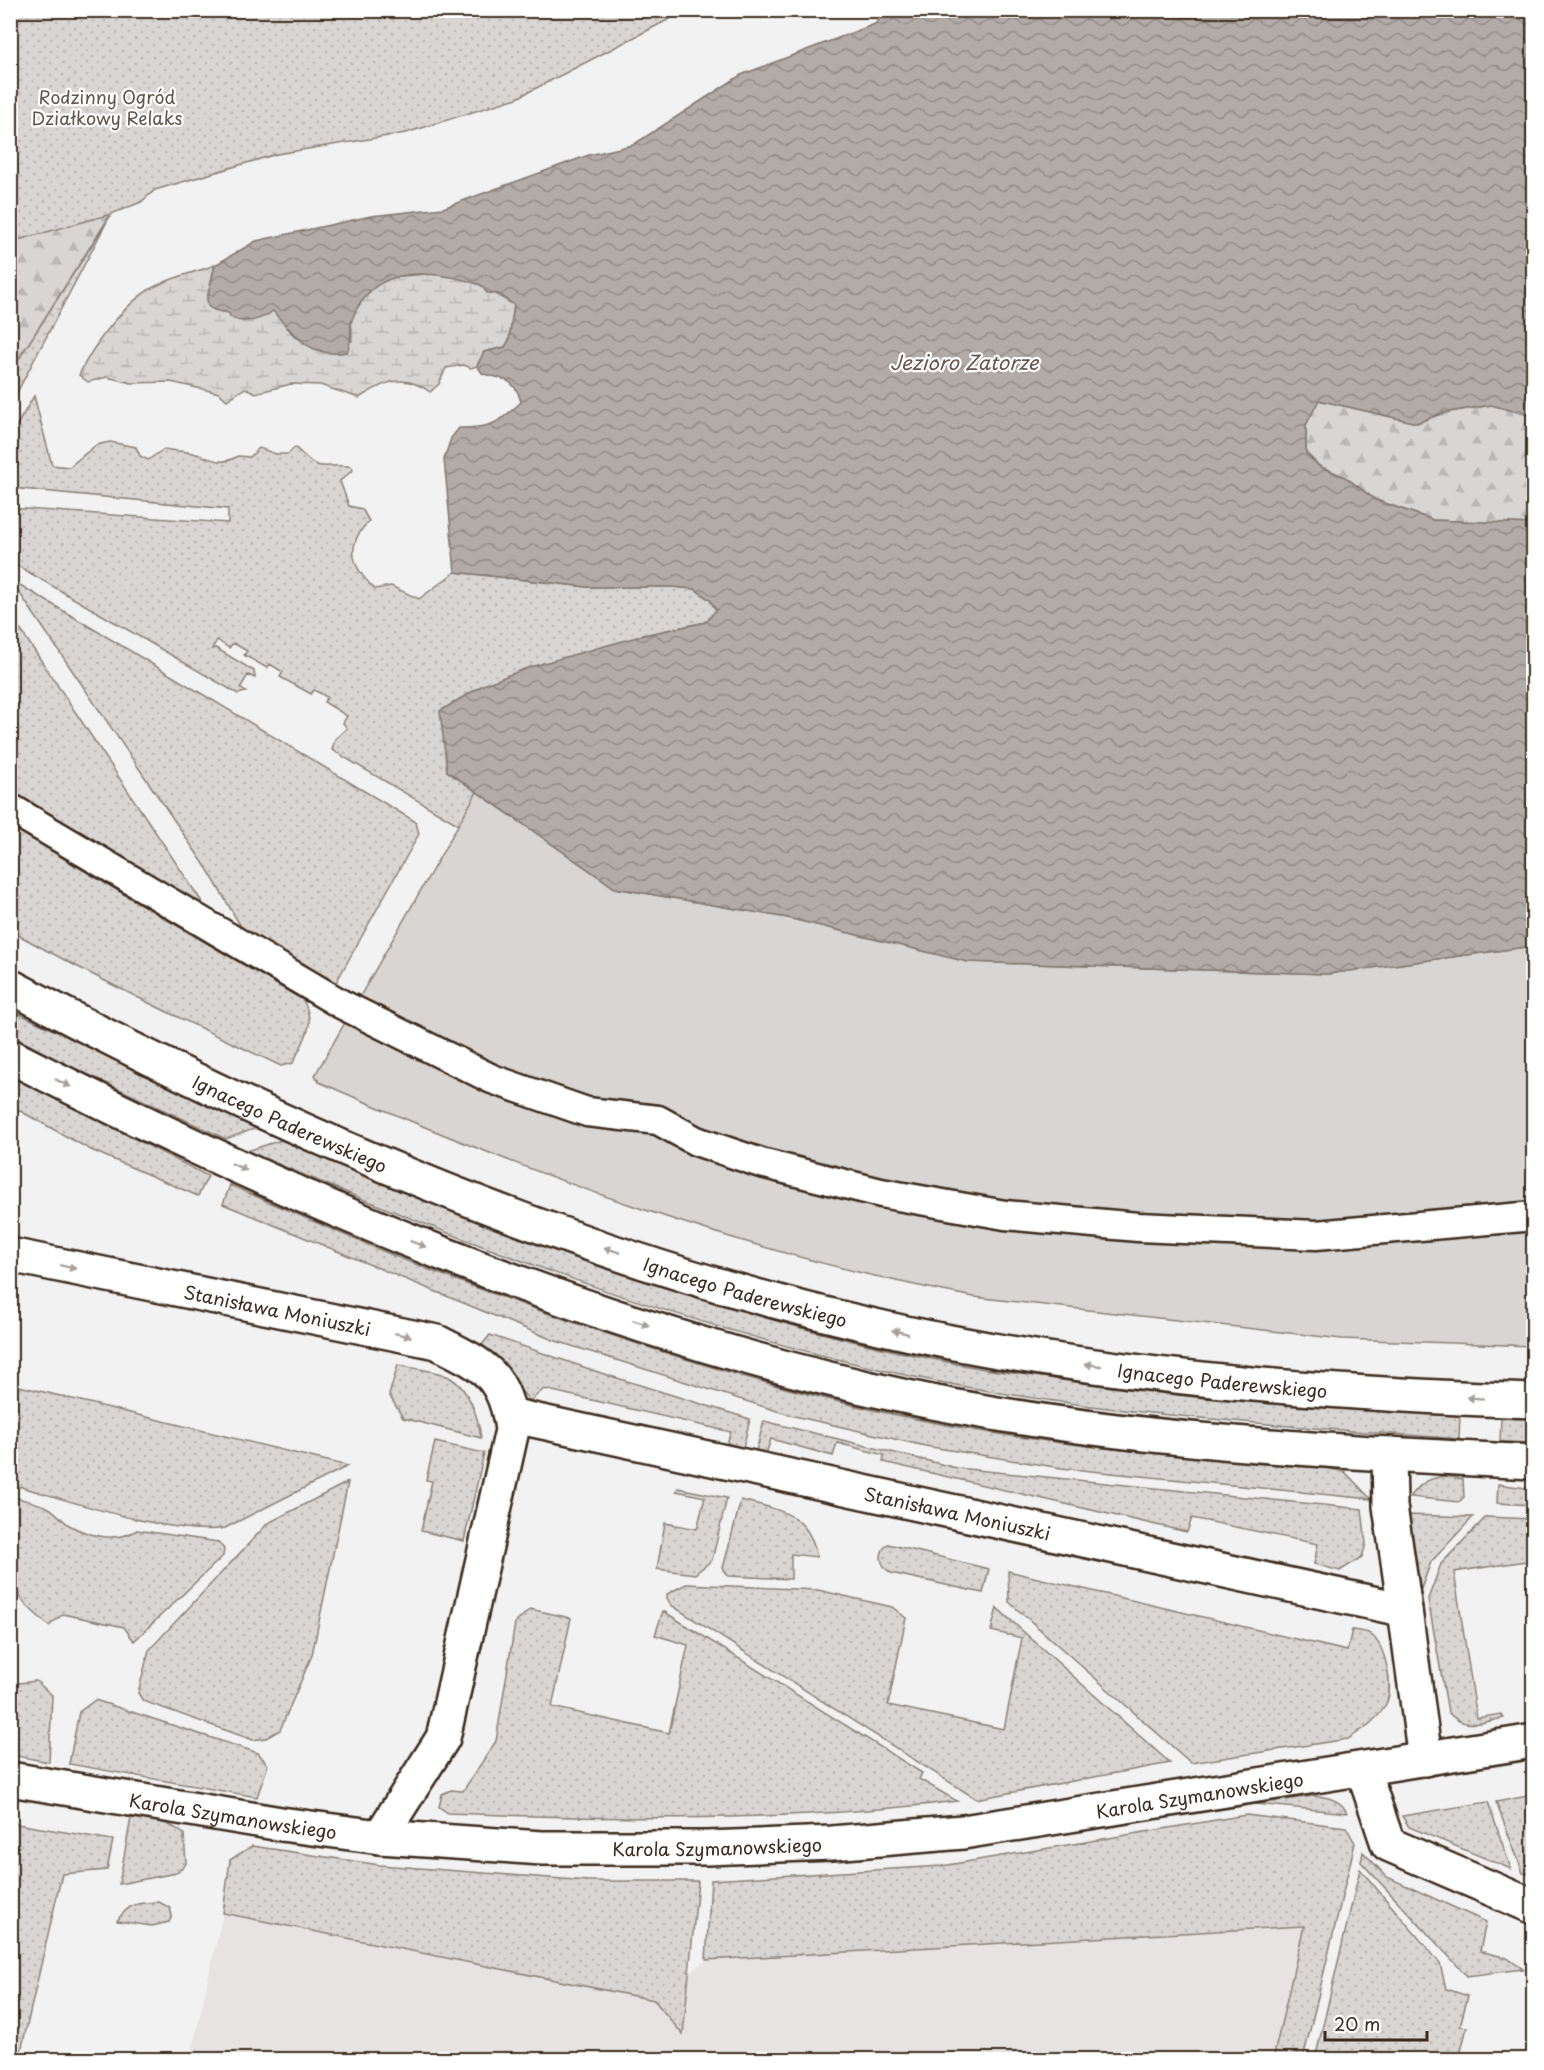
<svg xmlns="http://www.w3.org/2000/svg" width="1544" height="2070" font-family="'Playpen Sans',sans-serif">
	<defs>
		<pattern id="grass-dots" width="8" height="8" patternUnits="userSpaceOnUse" patternTransform="scale(1.5)"><rect width="8" height="8" fill="#d8d5d2"/><path d="M2 2h.1M6 6h.1" fill="none" stroke="#bab7b4" stroke-width="1.8" stroke-linecap="round"/></pattern>
		<pattern id="forest-firs" width="22" height="20" patternUnits="userSpaceOnUse" patternTransform="scale(1.5)"><rect width="22" height="20" fill="#d8d5d2"/><path d="M5 1l3.5 6h-7zM16 11l3.5 6h-7z" fill="#bab7b4"/></pattern>
		<pattern id="wetland-marsh" width="20" height="14" patternUnits="userSpaceOnUse" patternTransform="scale(1.5)"><rect width="20" height="14" fill="#d8d5d2"/><path d="M1 5h8M5 5V1M11 12h8M15 12V8" fill="none" stroke="#bab7b4"/></pattern>
		<pattern id="water-waves" width="16" height="10" patternUnits="userSpaceOnUse" patternTransform="scale(1.5)"><rect width="16" height="10" fill="#b2aba7"/><path d="M0 5q4-4 8 0t8 0" fill="none" stroke="#928b87"/></pattern>
	</defs>
	<rect width="100%" height="100%" fill="#f3f2f2"/>
	<filter id="ink" filterUnits="userSpaceOnUse"><feTurbulence type="fractalNoise" baseFrequency=".0167" numOctaves="2"/><feDisplacementMap in="SourceGraphic" scale="12" xChannelSelector="R" yChannelSelector="G"/><feConvolveMatrix kernelMatrix="1 2 1 2 8 2 1 2 1" color-interpolation-filters="sRGB"/></filter>
	<g filter="url(#ink)">
		<!-- built -->
		<path fill="#e6e3e2" d="M 223,1913 L 654,2000 L 706,1960 L 1304,1926 L 1273,2059 L 190,2060 Z"/>
		<!-- grass -->
		<path fill="url(#grass-dots)" stroke="#8a8078" stroke-width="1.5" d="M 11,11 L 685,11 L 517,98 L 406,133 L 277,154 L 155,190 L 141,202 L 111,214 L 11,404 L 11,381 L 18,360 L 111,215 L 11,242 Z
			M 34,396 L 52,465 L 69,467 L 96,445 L 110,442 L 136,447 L 140,456 L 148,460 L 164,449 C 173,451 184,451 193,453 C 211,458 221,467 238,456 L 250,457 L 259,448 L 276,454 L 288,454 L 295,447 C 321,474 317,464 350,466 L 353,470 L 340,481 L 349,506 L 362,509 L 369,521 C 344,546 352,568 375,589 L 391,586 L 419,599 L 455,572 L 587,587 L 672,587 L 695,589 L 710,600 L 717,611 L 706,622 L 644,635 L 447,771 L 477,792 L 459,825 L 332,750 L 335,739 L 347,728 L 343,723 L 347,716 L 324,702 L 327,697 L 314,690 L 311,694 L 280,677 L 283,672 L 270,664 L 267,668 L 244,655 L 247,651 L 233,643 L 229,648 L 217,640 L 212,649 L 216,648 L 254,671 L 255,678 L 248,675 L 240,688 L 246,692 L 238,694 L 11,562 L 11,508 L 228,523 L 228,509 L 11,488 L 11,435 Z
			M 10,579 L 416,822 L 419,834 L 334,986 L 244,932 L 208,870 Z
			M 10,614 L 202,902 L 202,908 L 11,794 Z
			M 10,824 L 66,860 L 303,1000 C 317,1027 304,1038 293,1063 L 281,1066 C 189,1023 99,980 11,931 Z
			M 11,1008 L 20,1014 L 257,1128 L 226,1139 L 61,1062 L 11,1035 Z
			M 11,1076 L 208,1176 L 198,1196 L 91,1150 L 11,1106 Z
			M 281,1140 C 508,1236 741,1326 985,1369 C 1021,1375 1058,1378 1094,1382 C 1216,1397 1338,1406 1460,1414 L 1459,1439 C 1265,1424 1068,1413 878,1369 C 660,1319 452,1238 247,1151 Z
			M 230,1185 C 297,1214 364,1245 432,1271 C 587,1330 762,1389 926,1421 C 1059,1448 1196,1457 1331,1469 L 1345,1472 L 1371,1499 L 1061,1468 L 925,1446 L 790,1415 L 553,1340 L 223,1204 Z
			M 490,1335 L 604,1374 L 750,1419 L 743,1448 L 727,1443 L 731,1432 L 544,1389 L 530,1401 L 481,1346 Z
			M 398,1365 C 413,1369 435,1370 449,1377 C 469,1388 478,1416 481,1438 L 403,1418 L 389,1395 Z
			M 10,1384 L 11,1384 L 348,1466 L 225,1528 C 177,1538 61,1498 11,1484 Z
			M 1501,1418 L 1533,1419 L 1533,1443 L 1500,1442 Z
			M 764,1421 L 957,1468 L 1362,1509 L 1366,1544 L 1362,1557 L 1340,1571 L 1314,1564 L 1318,1544 L 1192,1518 L 1187,1532 L 883,1462 L 884,1455 L 837,1443 L 833,1456 L 771,1439 L 766,1454 L 756,1451 Z
			M 435,1442 L 484,1453 L 464,1541 L 421,1531 L 432,1481 L 426,1480 Z
			M 1446,1476 L 1463,1479 L 1464,1497 L 1459,1502 L 1410,1497 C 1421,1483 1428,1478 1446,1476 Z
			M 348,1482 L 312,1655 L 280,1730 L 266,1738 L 253,1740 L 143,1701 L 138,1693 L 149,1650 L 268,1523 Z
			M 1498,1484 L 1533,1489 L 1533,1505 L 1497,1503 Z
			M 678,1488 L 727,1498 L 712,1560 L 695,1574 L 657,1569 L 665,1523 L 697,1529 L 705,1497 L 676,1491 Z
			M 11,1496 C 22,1500 36,1502 47,1507 C 56,1511 61,1520 69,1525 C 88,1536 117,1543 137,1530 L 218,1542 L 224,1549 L 223,1556 L 134,1641 L 124,1627 L 63,1614 L 49,1626 L 26,1605 L 11,1583 Z
			M 741,1500 C 778,1510 809,1512 817,1557 L 791,1554 L 791,1579 L 728,1576 L 723,1568 Z
			M 1407,1515 L 1473,1517 L 1431,1562 L 1419,1594 Z
			M 1486,1517 L 1533,1519 L 1533,1560 L 1454,1572 L 1477,1718 L 1501,1714 L 1504,1718 C 1482,1722 1464,1731 1448,1712 L 1428,1599 L 1441,1564 Z
			M 888,1544 L 989,1569 L 983,1593 L 891,1573 C 880,1566 877,1553 888,1544 Z
			M 1008,1571 L 1347,1651 L 1352,1630 C 1357,1631 1366,1631 1370,1634 C 1386,1645 1394,1688 1386,1704 C 1378,1720 1362,1730 1348,1739 L 1191,1763 L 1009,1602 Z
			M 686,1584 L 818,1590 L 892,1607 L 906,1618 L 888,1705 L 1004,1729 L 1022,1638 L 991,1631 L 997,1608 L 1170,1763 L 976,1799 L 671,1605 L 667,1598 L 667,1594 Z
			M 530,1609 L 571,1618 L 552,1707 L 669,1733 L 688,1645 L 655,1635 L 663,1611 L 922,1773 L 919,1779 L 957,1801 C 788,1822 618,1820 448,1813 L 439,1807 L 442,1794 L 451,1790 L 463,1791 L 496,1741 L 515,1623 Z
			M 36,1681 L 52,1695 L 49,1762 L 11,1755 L 11,1684 Z
			M 95,1700 L 258,1753 L 268,1765 L 257,1797 L 69,1764 L 79,1712 Z
			M 1533,1795 L 1534,1795 L 1533,1875 L 1523,1873 L 1496,1802 Z
			M 1313,1796 C 1326,1796 1342,1800 1347,1813 L 1255,1804 Z
			M 1488,1802 L 1511,1869 L 1409,1827 L 1402,1816 Z
			M 1246,1815 L 1346,1827 L 1355,1843 L 1303,2059 L 1273,2059 L 1304,1926 L 706,1960 L 711,1880 L 942,1866 Z
			M 131,1818 C 151,1819 168,1821 184,1834 L 186,1864 L 176,1873 L 119,1884 Z
			M 11,1823 L 113,1840 L 107,1870 L 62,1874 L 19,2060 L 10,2059 Z
			M 252,1846 L 380,1865 L 588,1881 L 698,1881 L 683,2035 L 654,2000 L 223,1913 L 230,1860 Z
			M 1363,1852 L 1387,1877 L 1486,1922 L 1480,1951 L 1507,1958 L 1523,1969 L 1467,1976 L 1361,1862 Z
			M 1360,1869 L 1440,1963 L 1446,1989 L 1468,1996 L 1460,2026 L 1467,2027 L 1459,2059 L 1315,2059 Z
			M 159,1902 L 170,1908 L 172,1916 L 169,1922 L 152,1926 L 117,1921 C 130,1902 137,1903 159,1902 Z"/>
		<!-- forest -->
		<path fill="url(#forest-firs)" stroke="#8a8078" stroke-width="1.5" d="M 111,214 L 18,360 L 11,381 L 11,242 Z
			M 1318,400 L 1417,423 L 1443,413 L 1492,405 L 1533,416 L 1533,524 L 1433,520 L 1376,500 L 1345,477 L 1319,466 L 1306,453 L 1306,425 Z"/>
		<!-- wetland -->
		<path fill="url(#wetland-marsh)" stroke="#8a8078" stroke-width="1.5" d="M 215,265 L 207,299 L 221,312 L 273,310 L 296,338 L 352,341 L 351,319 L 357,308 L 373,287 L 389,277 L 440,273 L 459,277 L 481,285 L 514,305 L 509,340 L 505,347 L 484,352 L 477,366 L 471,368 L 464,365 L 446,368 L 439,384 L 430,392 C 404,372 384,382 359,398 L 320,385 L 291,384 L 256,393 L 245,388 L 227,400 L 219,393 L 171,382 L 131,383 L 107,377 L 88,382 L 79,375 C 92,346 128,298 158,285 C 176,276 196,272 215,265 Z"/>
		<!-- park -->
		<path fill="#d8d5d2" stroke="#8a8078" stroke-width="1.5" d="M 477,792 L 615,888 L 788,918 L 968,962 L 1327,974 L 1533,946 L 1533,1346 L 1342,1339 L 974,1297 C 747,1255 529,1174 319,1082 L 315,1075 Z"/>
		<!-- water -->
		<path fill="url(#water-waves)" stroke="#827770" stroke-width="1.5" d="M 887,11 L 1533,11 L 1533,416 L 1491,405 L 1443,413 L 1417,423 L 1319,400 L 1306,425 L 1306,453 L 1319,466 L 1345,477 L 1376,500 L 1433,520 L 1533,524 L 1533,946 L 1327,974 L 968,962 L 788,918 L 615,888 L 447,771 L 440,711 L 483,685 L 530,667 L 644,635 L 706,622 L 716,610 L 710,600 L 695,589 L 672,587 L 587,587 L 455,572 L 444,459 L 451,438 L 459,428 C 491,428 498,424 521,402 C 516,380 504,378 483,374 L 477,366 L 484,352 L 505,347 L 509,340 L 514,305 L 499,294 L 487,293 L 481,285 C 436,270 374,262 353,317 C 348,328 354,337 347,352 C 311,359 294,335 273,311 C 263,319 246,325 233,318 C 225,313 234,315 225,312 C 218,311 213,311 208,306 L 207,299 L 215,265 L 256,241 L 371,216 L 443,208 L 589,155 L 633,145 L 741,75 L 875,24 Z"/>
		<g fill="none" stroke-linecap="round" stroke-linejoin="round">
			<defs>
				<path id="pedestrian" d="M 10,808 L 341,1004 L 492,1079 L 587,1112 L 658,1120 L 696,1141 L 761,1163 L 881,1193 L 1005,1215 L 1138,1227 L 1316,1235 L 1534,1216"/>
				<g id="minor">
					<path id="s1" d="M 10,1255 L 437,1342 C 483,1365 505,1374 512,1430 L 443,1738 L 380,1837"/>
					<path id="s2" d="M 510,1415 L 1405,1610 L 1390,1506 L 1389,1454"/>
					<path d="M 1405,1610 L 1425,1759"/>
					<path d="M 1363,1770 L 1388,1844 L 1534,1907"/>
					<path id="s3" d="M 10,1779 L 281,1824 L 380,1837 L 542,1848 L 707,1848 L 832,1843 L 963,1832 L 1534,1741"/>
				</g>
				<g id="secondary">
					<path id="s4" d="M 10,986 C 304,1143 631,1282 960,1344 C 1148,1380 1342,1394 1534,1401"/>
					<path d="M 10,1056 C 290,1199 590,1328 898,1395 C 1105,1440 1322,1451 1534,1462"/>
				</g>
			</defs>
			<!-- pedestrian casing -->
			<use href="#pedestrian" stroke="#3b2a1e" stroke-width="33"/>
			<!-- minor casing -->
			<use href="#minor" stroke="#3b2a1e" stroke-width="38"/>
			<!-- secondary casing -->
			<use href="#secondary" stroke="#3b2a1e" stroke-width="38"/>
			<!-- pedestrian -->
			<use href="#pedestrian" stroke="#fff" stroke-width="28"/>
			<!-- minor -->
			<use href="#minor" stroke="#fff" stroke-width="33"/>
			<!-- secondary -->
			<use href="#secondary" stroke="#fff" stroke-width="33"/>
		</g>
		<!-- one-way arrows -->
		<defs><path id="oneway-solid" d="M-6-.8H1V-3.2L6.5 0L1 3.2V.8H-6Z" transform="scale(1.5)"/></defs>
		<g fill="#a79f9a">
			<use href="#oneway-solid" transform="translate(63 1083) rotate(26)"/>
			<use href="#oneway-solid" transform="translate(239 1167) rotate(25)"/>
			<use href="#oneway-solid" transform="translate(418 1244) rotate(21)"/>
			<use href="#oneway-solid" transform="translate(612 1250) rotate(-162)"/>
			<use href="#oneway-solid" transform="translate(68 1267) rotate(12)"/>
			<use href="#oneway-solid" transform="translate(641 1323) rotate(18)"/>
			<use href="#oneway-solid" transform="translate(900 1332) rotate(-167)"/>
			<use href="#oneway-solid" transform="translate(403 1335) rotate(12)"/>
			<use href="#oneway-solid" transform="translate(1093 1365) rotate(-172)"/>
			<use href="#oneway-solid" transform="translate(1475 1398) rotate(-176)"/>
		</g>
	</g>
	<g text-anchor="middle" dominant-baseline="central" stroke-width="4.5" stroke-linejoin="round" paint-order="stroke">
		<!-- park labels -->
		<g font-size="18" fill="#62554b" stroke="#fff">
			<text x="107" y="96">Rodzinny Ogród<tspan x="107" dy="21">Działkowy Relaks</tspan></text>
		</g>
		<!-- street labels -->
		<g font-size="18" fill="#3b2a1e" stroke="#fff">
			<text stroke="none"><textPath href="#s4" startOffset="312">Ignacego Paderewskiego</textPath></text>
			<text stroke="none"><textPath href="#s4" startOffset="798">Ignacego Paderewskiego</textPath></text>
			<text stroke="none"><textPath href="#s1" startOffset="273">Stanisława Moniuszki</textPath></text>
			<text stroke="none"><textPath href="#s4" startOffset="1284">Ignacego Paderewskiego</textPath></text>
			<text stroke="none"><textPath href="#s2" startOffset="458">Stanisława Moniuszki</textPath></text>
			<text stroke="none"><textPath href="#s3" startOffset="1198">Karola Szymanowskiego</textPath></text>
			<text stroke="none"><textPath href="#s3" startOffset="226">Karola Szymanowskiego</textPath></text>
			<text stroke="none"><textPath href="#s3" startOffset="712">Karola Szymanowskiego</textPath></text>
		</g>
		<!-- water labels -->
		<g font-size="20" font-style="italic" fill="#65574e" stroke="#fff">
			<text x="964" y="362">Jezioro Zatorze</text>
		</g>
	</g>
	<!-- margin -->
	<rect width="1544" height="2070" fill="none" stroke="#fff" stroke-width="36"/>
	<rect x="18" y="18" width="1508" height="2034" fill="none" stroke="#3b2a1e" stroke-width="2" filter="url(#ink)"/>
	<!-- scale -->
	<path d="M1325 2031v9h102v-9" fill="none" stroke="#3b2a1e" stroke-width="3"/>
	<text x="1334" y="2031" font-size="18" fill="#3b2a1e" stroke="#ffffff" stroke-width="4.5" paint-order="stroke">20 m</text>
</svg>
